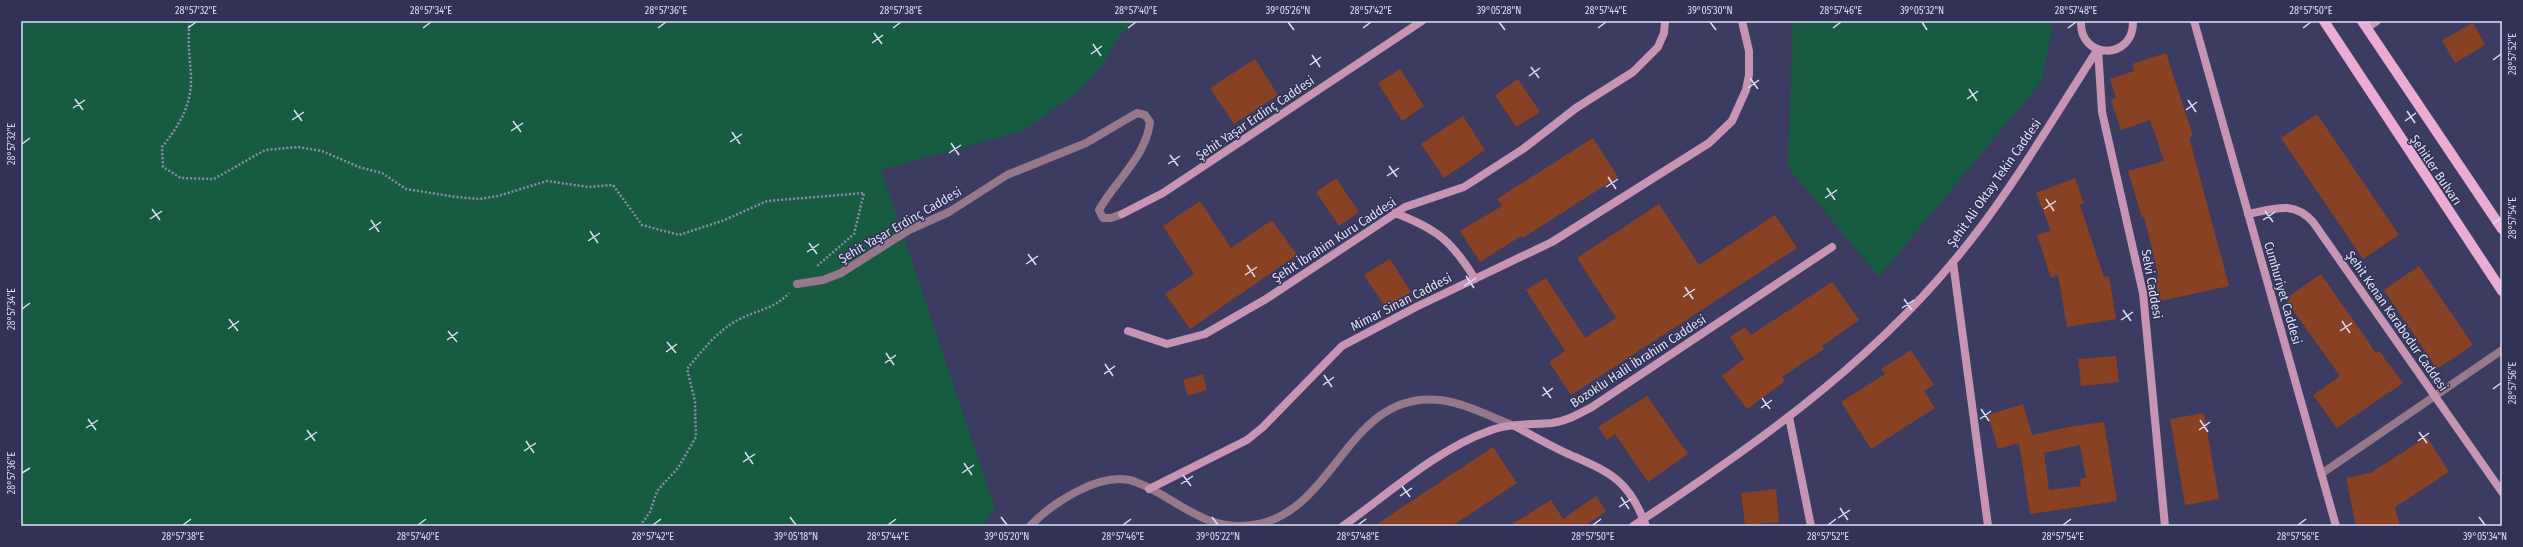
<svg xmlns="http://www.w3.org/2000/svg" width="2523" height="547" font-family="'Fira Sans Condensed',sans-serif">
	<rect width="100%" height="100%" fill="#3c3c62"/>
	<!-- green -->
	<path fill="#175b40" d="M 21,21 L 1134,21 L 1119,37 L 1102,66 L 1078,92 L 1023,131 L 881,170 L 995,508 L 983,526 L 21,526 Z
		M 1793,21 L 2049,21 L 2052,27 L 2042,81 L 1879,277 L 1788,167 Z"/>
	<!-- building -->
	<path fill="#884123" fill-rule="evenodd" d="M 2473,23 L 2485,45 L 2455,63 L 2442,40 Z
		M 2166,53 L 2193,136 L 2189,137 L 2229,286 L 2160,301 L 2155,278 L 2159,277 L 2144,217 L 2142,217 L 2128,171 L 2164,161 L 2150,120 L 2121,130 L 2111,100 L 2116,98 L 2110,79 L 2134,71 L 2132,64 Z
		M 1255,59 L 1278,95 L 1234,124 L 1210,88 Z
		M 1400,69 L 1424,106 L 1402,121 L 1378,83 Z
		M 1518,79 L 1540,112 L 1516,127 L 1495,95 Z
		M 2317,114 L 2399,235 L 2363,259 L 2281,138 Z
		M 1463,116 L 1485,150 L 1444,178 L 1421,144 Z
		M 1593,138 L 1618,177 L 1523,238 L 1521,236 L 1480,262 L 1460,231 L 1502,206 L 1497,199 Z
		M 1336,178 L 1359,212 L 1339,226 L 1316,192 Z
		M 2075,178 L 2084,204 L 2080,205 L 2104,277 L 2109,276 L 2116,319 L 2067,327 L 2058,275 L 2051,278 L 2037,235 L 2051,231 L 2036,193 Z
		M 1200,201 L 1231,248 L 1272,220 L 1297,255 L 1190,329 L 1165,294 L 1194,274 L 1163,226 Z
		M 1659,204 L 1699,265 L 1775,215 L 1797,248 L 1571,395 L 1549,362 L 1565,351 L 1526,290 L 1546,278 L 1585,338 L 1616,318 L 1577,258 Z
		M 1390,259 L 1411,292 L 1386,308 L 1364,275 Z
		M 2419,266 L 2473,345 L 2437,369 L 2384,290 Z
		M 2321,274 L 2376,353 L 2379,351 L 2403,383 L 2337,428 L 2313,395 L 2340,376 L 2285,299 Z
		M 1832,282 L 1859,320 L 1822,346 L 1824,349 L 1782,377 L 1785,381 L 1747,409 L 1722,376 L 1744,359 L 1730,337 L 1745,327 L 1751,335 Z
		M 1911,350 L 1934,385 L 1924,391 L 1935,408 L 1871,449 L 1841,402 L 1885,374 L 1881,369 Z
		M 2116,356 L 2119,382 L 2081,386 L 2078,359 Z
		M 1203,374 L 1207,390 L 1188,396 L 1183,380 Z
		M 1647,396 L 1688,454 L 1648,482 L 1615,434 L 1607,440 L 1598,427 Z
		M 2023,404 L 2032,435 L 2068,427 L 2104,422 L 2117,501 L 2030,514 L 2019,443 L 1998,449 L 1988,415 ZM 2080,445 L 2086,478 L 2080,479 L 2081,486 L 2049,490 L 2044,453 Z
		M 2204,413 L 2219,499 L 2185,505 L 2170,419 Z
		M 2427,437 L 2449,472 L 2395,507 L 2400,526 L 2356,526 L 2346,478 L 2370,473 Z
		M 1493,447 L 1517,483 L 1452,526 L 1374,526 Z
		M 1776,489 L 1779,522 L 1745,525 L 1741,493 Z
		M 1596,496 L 1606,511 L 1585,526 L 1509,526 L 1551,500 L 1563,519 Z"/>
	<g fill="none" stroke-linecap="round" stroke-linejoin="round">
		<!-- path -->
		<path stroke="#8b8cab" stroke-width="2.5" stroke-dasharray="2 2" stroke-linecap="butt" d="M 190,21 C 187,40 190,57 191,77 C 192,105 179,126 162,147 L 163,167 L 181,178 L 214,179 L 265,150 L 298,147 L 322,151 L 359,167 L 382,173 L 406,189 L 456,197 L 479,199 L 498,196 L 547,181 L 588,187 L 613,185 L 642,225 L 679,235 L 722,221 L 767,201 L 864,193 L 854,234 L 817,266
			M 640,526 L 650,512 L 657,491 L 678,468 L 696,437 L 695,401 L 687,369 C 701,352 718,330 738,320 C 756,310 775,309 789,293"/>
		<!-- street -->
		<path stroke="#97778a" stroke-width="8" d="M 797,284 L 823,280 L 841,273 L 909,230 L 949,212 L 1007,175 L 1086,143 L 1137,113 L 1145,115 L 1150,122 C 1146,157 1115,181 1099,210 L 1103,218 L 1111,218 L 1122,214
			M 2321,474 L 2502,350
			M 1030,526 C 1052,503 1103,469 1136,482 C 1180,499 1205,535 1259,524 C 1337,507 1349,390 1440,400 C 1465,403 1491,417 1514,426"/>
		<!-- secondary -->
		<path stroke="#c795b3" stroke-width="8" d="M 2081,21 C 2079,60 2134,61 2133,21
			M 2194,21 L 2336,526
			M 2367,28 L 2377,21
			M 2098,49 L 2102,112 L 2143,293 L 2165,526
			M 1395,213 C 1437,229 1452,241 1475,279
			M 1122,214 L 1163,193 L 1422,21
			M 2248,214 C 2274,209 2293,200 2313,222 L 2502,492
			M 1953,262 L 1988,526
			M 1128,331 L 1167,344 L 1205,334 L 1266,299 L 1405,207 L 1464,187 L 1523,149 L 1576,108 L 1633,72 L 1658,47 L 1664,33 L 1665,21
			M 1789,417 L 1811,526
			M 1515,426 C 1531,435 1547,444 1564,452 C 1608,472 1628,477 1646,526
			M 1149,489 L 1247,440 L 1263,427 L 1342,346 L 1416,307 L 1552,242 L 1709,143 L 1732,121 L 1746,90 L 1749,75 L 1749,51 L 1742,21
			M 1343,526 C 1387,495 1439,448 1489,431 C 1508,423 1532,425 1552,423 C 1567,421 1579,414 1592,407 L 1832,247
			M 1633,526 C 1748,450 1864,369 1953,262 C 2008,197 2051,121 2098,49"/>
		<!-- primary -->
		<path stroke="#ecabd2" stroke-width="10" d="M 2324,21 L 2502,291
			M 2362,21 L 2502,229"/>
	</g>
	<!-- ticks -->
	<path fill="none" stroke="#dedff7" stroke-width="1.5" d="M 1288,22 L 1294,30M 1499,22 L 1505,30M 1710,22 L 1716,30M 1922,22 L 1927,30M 188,28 L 196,22M 423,28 L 431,22M 658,28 L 666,22M 893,28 L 901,22M 1128,28 L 1136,22M 1363,28 L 1371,22M 1598,28 L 1606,22M 1833,28 L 1841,22M 2068,28 L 2076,22M 2303,28 L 2311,22M 874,33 L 882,44M 872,43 L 883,35M 1093,44 L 1101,56M 1091,54 L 1102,46M 1312,55 L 1320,67M 2493,60 L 2501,54M 1310,65 L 1321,57M 1531,67 L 1539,78M 1529,76 L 1540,68M 1750,78 L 1758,89M 1748,88 L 1759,80M 1969,89 L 1977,101M 75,99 L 83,110M 1967,99 L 1978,91M 2188,100 L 2196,112M 73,108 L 85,100M 294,110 L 302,121M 2186,110 L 2197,102M 2407,111 L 2415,123M 292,120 L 304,112M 513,121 L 521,132M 2405,121 L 2416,113M 511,131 L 523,123M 732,132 L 740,144M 730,142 L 742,134M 951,143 L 959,155M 22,144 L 30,138M 949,153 L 961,145M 1170,155 L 1178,166M 1168,164 L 1180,156M 1389,166 L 1397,177M 1387,176 L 1399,168M 1608,177 L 1616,189M 1606,187 L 1618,179M 1827,188 L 1835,200M 1825,198 L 1837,190M 2046,199 L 2054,211M 152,209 L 160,220M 2044,209 L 2056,201M 2265,211 L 2273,222M 150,219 L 162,211M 371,220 L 379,232M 2263,220 L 2275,212M 2493,224 L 2501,218M 369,230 L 381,222M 590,231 L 598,243M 588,241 L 600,233M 809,243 L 817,254M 807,252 L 819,244M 1028,254 L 1036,265M 1026,264 L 1038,256M 1247,265 L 1255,277M 1245,275 L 1257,267M 1466,276 L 1474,288M 1464,286 L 1476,278M 1685,287 L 1693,299M 1683,297 L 1695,289M 1904,299 L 1912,310M 1902,308 L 1914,300M 22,309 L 30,303M 2123,310 L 2131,321M 229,319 L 238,331M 2121,320 L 2133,312M 2342,321 L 2350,333M 228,329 L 239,321M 448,331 L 457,342M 2340,331 L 2352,323M 447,340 L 458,332M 667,342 L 676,353M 666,352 L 677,344M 886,353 L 894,365M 885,363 L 896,355M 1105,364 L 1113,376M 1104,374 L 1115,366M 1324,375 L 1332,387M 1323,385 L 1334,377M 1543,387 L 1551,398M 2493,389 L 2501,383M 1542,396 L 1553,388M 1762,398 L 1770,409M 1761,408 L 1772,400M 1981,409 L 1989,421M 88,419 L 96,430M 1980,419 L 1991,411M 2200,420 L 2208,432M 86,428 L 98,420M 307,430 L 315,441M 2199,430 L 2210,422M 2419,432 L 2427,443M 305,440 L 317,432M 526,441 L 534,453M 2418,441 L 2429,433M 524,451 L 536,443M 745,452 L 753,464M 743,462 L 755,454M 964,463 L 972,475M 22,473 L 30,468M 962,473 L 974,465M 1183,475 L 1191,486M 1181,484 L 1193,476M 1402,486 L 1410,497M 1400,496 L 1412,488M 1621,497 L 1629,509M 1619,507 L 1631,499M 1840,508 L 1848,520M 790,517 L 796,525M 1001,517 L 1007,525M 1212,517 L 1218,525M 2479,517 L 2485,525M 1838,518 L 1850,510M 183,525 L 191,519M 418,525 L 426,519M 653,525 L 661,519M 888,525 L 896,519M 1123,525 L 1131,519M 1358,525 L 1366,519M 1593,525 L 1601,519M 1828,525 L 1836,519M 2063,525 L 2071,519M 2298,525 L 2306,519"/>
	<g text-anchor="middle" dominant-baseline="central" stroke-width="3" stroke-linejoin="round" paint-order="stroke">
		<!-- street labels -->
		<g font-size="13" fill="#dedff7" stroke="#323256">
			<text transform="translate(1255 118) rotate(-34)">Şehit Yaşar Erdinç Caddesi</text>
			<text transform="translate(2436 170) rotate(56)">Şehitler Bulvarı</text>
			<text transform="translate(1994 183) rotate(-55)">Şehit Ali Oktay Tekin Caddesi</text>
			<text transform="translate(900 225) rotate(-30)">Şehit Yaşar Erdinç Caddesi</text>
			<text transform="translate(1334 240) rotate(-33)">Şehit İbrahim Kuru Caddesi</text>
			<text transform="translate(2152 284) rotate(80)">Selvi Caddesi</text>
			<text transform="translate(2283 293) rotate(74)">Cumhuriyet Caddesi</text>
			<text transform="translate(1401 302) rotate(-27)">Mimar Sinan Caddesi</text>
			<text transform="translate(2397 321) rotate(55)">Şehit Kenan Karabodur Caddesi</text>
			<text transform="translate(1638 361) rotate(-33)">Bozoklu Halil İbrahim Caddesi</text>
		</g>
	</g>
	<!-- border -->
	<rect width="2523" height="547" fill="none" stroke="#323256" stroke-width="44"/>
	<rect x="22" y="22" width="2479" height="503" fill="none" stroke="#dedff7" stroke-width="1.5"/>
	<g font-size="10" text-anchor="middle" fill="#dedff7">
		<text x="196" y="14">28°57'32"E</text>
		<text x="431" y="14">28°57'34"E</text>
		<text x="666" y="14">28°57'36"E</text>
		<text x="901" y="14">28°57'38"E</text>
		<text x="1136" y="14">28°57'40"E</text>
		<text x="1288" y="14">39°05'26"N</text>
		<text x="1371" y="14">28°57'42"E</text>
		<text x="1499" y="14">39°05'28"N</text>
		<text x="1606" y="14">28°57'44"E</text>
		<text x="1710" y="14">39°05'30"N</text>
		<text x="1841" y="14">28°57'46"E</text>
		<text x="1922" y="14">39°05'32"N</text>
		<text x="2076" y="14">28°57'48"E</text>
		<text x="2311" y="14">28°57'50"E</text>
		<text transform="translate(2512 54) rotate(-90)" y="4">28°57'52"E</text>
		<text transform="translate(11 144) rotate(-90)" y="4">28°57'32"E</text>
		<text transform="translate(2512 218) rotate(-90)" y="4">28°57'54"E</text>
		<text transform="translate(11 309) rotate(-90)" y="4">28°57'34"E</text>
		<text transform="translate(2512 383) rotate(-90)" y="4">28°57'56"E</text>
		<text transform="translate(11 473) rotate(-90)" y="4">28°57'36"E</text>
		<text x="183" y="540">28°57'38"E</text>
		<text x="418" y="540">28°57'40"E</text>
		<text x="653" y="540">28°57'42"E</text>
		<text x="796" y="540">39°05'18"N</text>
		<text x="888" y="540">28°57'44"E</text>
		<text x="1007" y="540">39°05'20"N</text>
		<text x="1123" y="540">28°57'46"E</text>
		<text x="1218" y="540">39°05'22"N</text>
		<text x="1358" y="540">28°57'48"E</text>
		<text x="1593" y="540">28°57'50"E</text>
		<text x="1828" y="540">28°57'52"E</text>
		<text x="2063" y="540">28°57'54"E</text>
		<text x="2298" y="540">28°57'56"E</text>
		<text x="2485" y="540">39°05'34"N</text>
	</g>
</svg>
